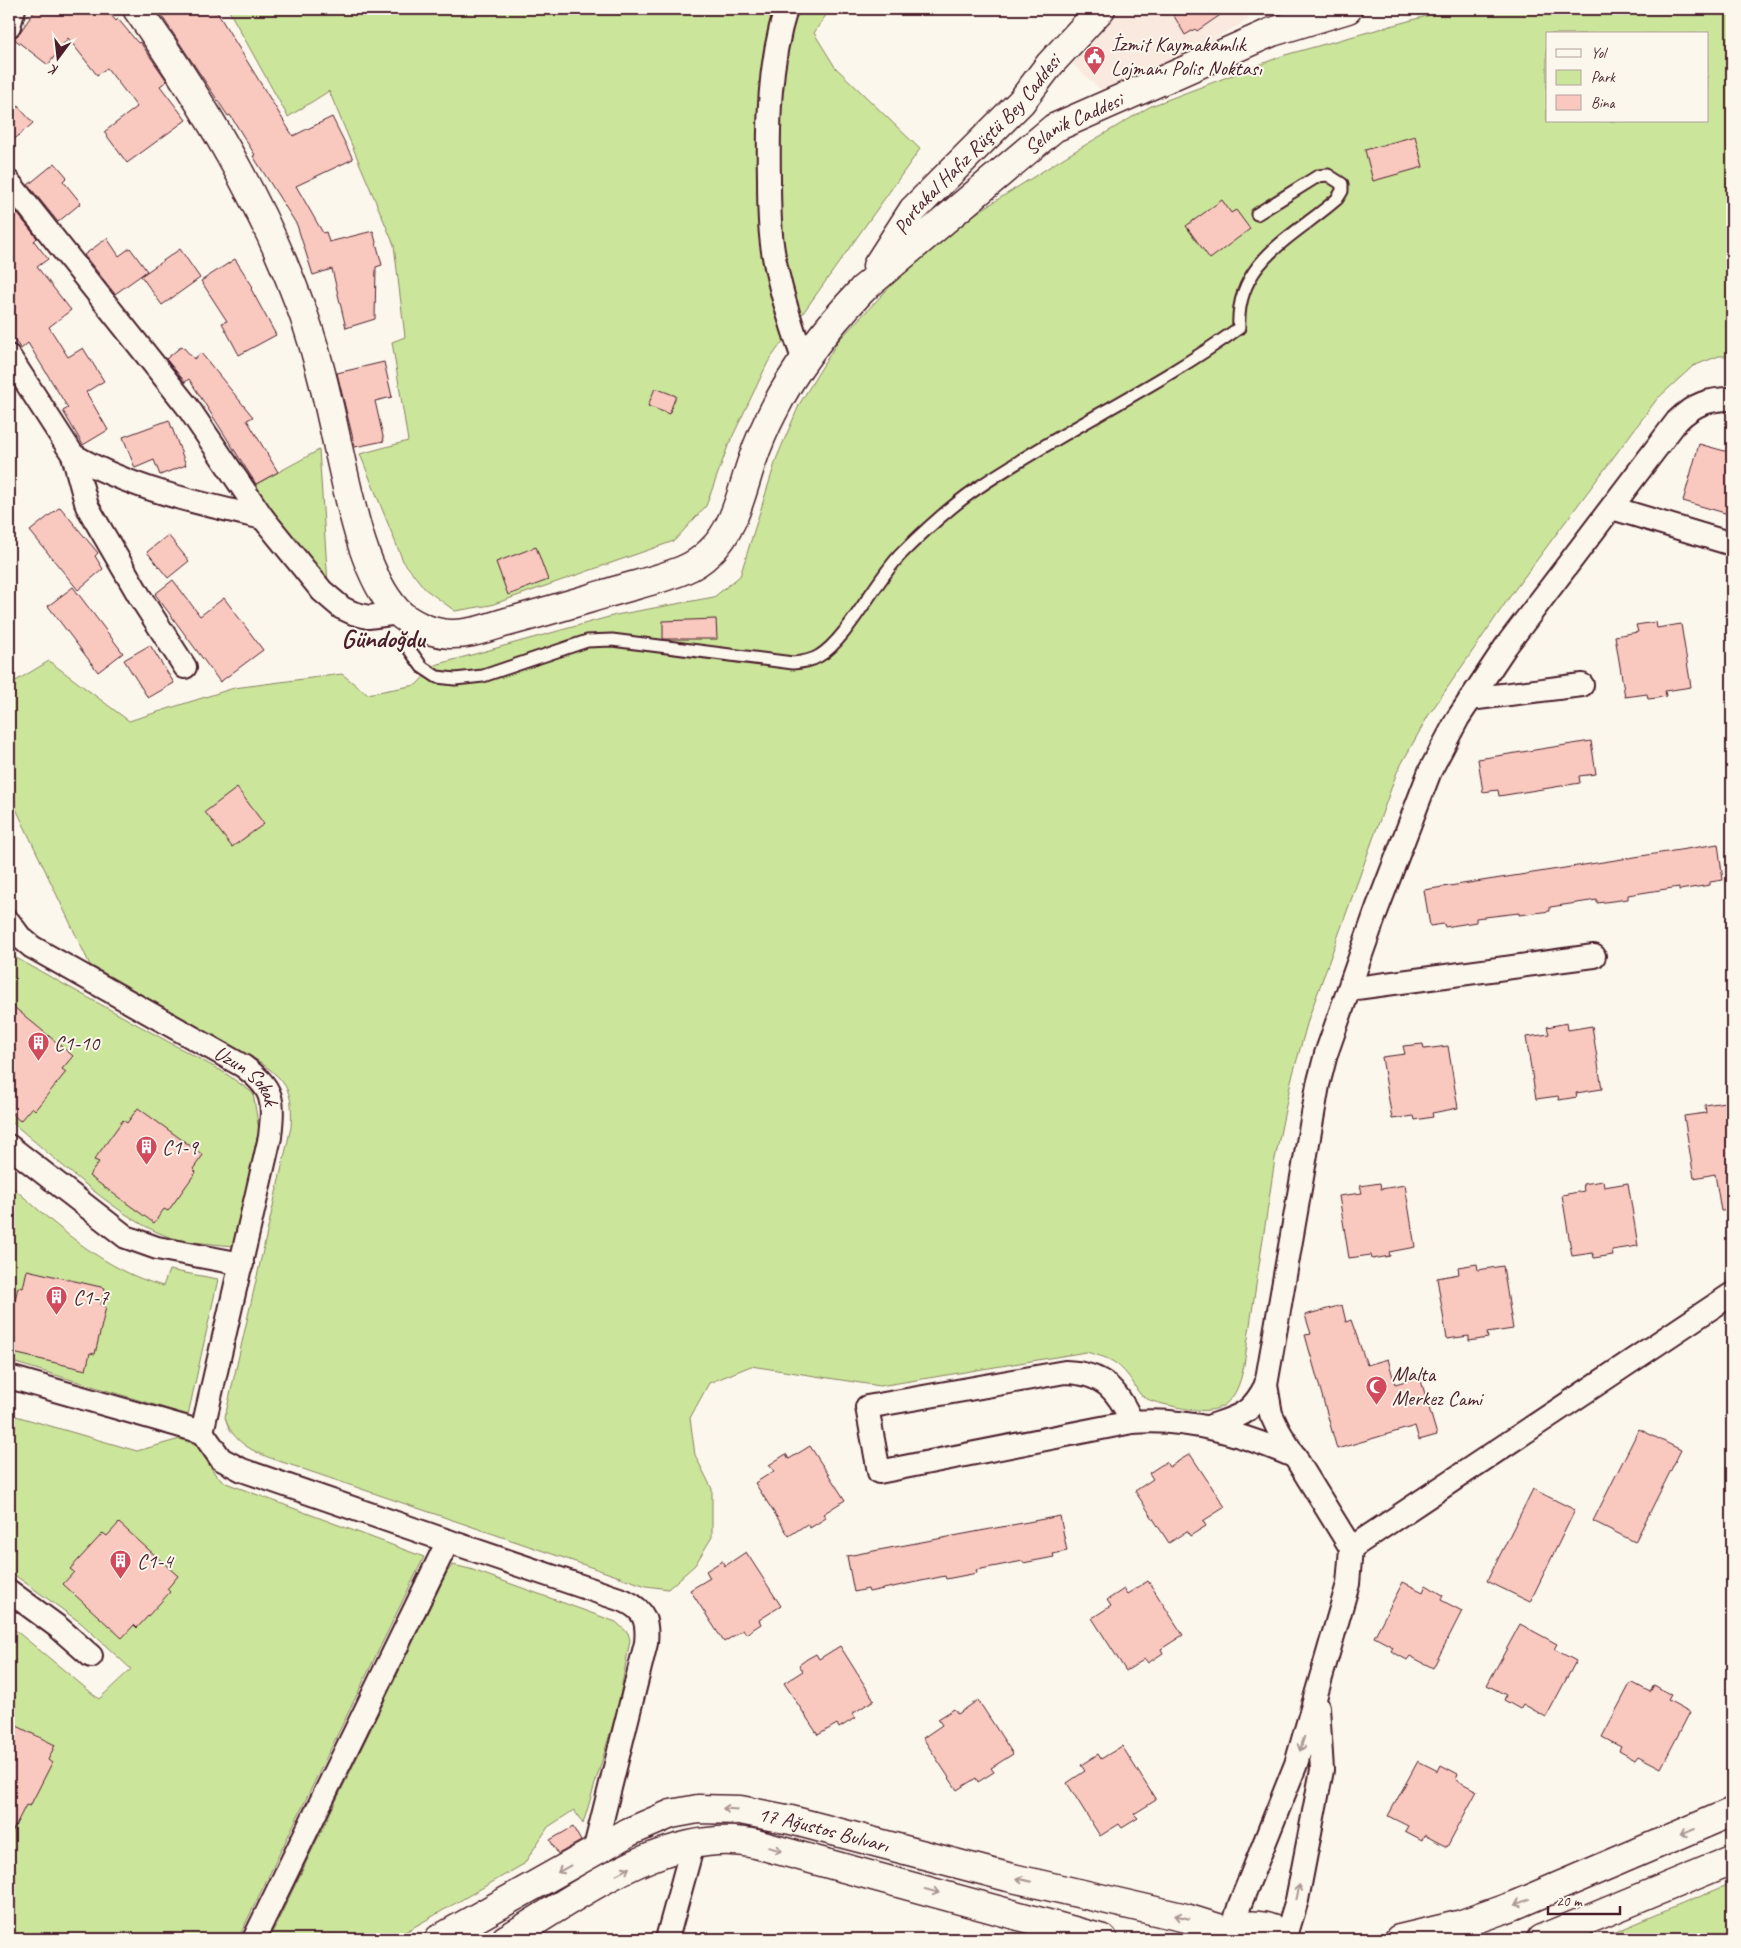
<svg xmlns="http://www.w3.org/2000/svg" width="1741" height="1948" font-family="Caveat,sans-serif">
	<rect width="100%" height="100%" fill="#fbf7ec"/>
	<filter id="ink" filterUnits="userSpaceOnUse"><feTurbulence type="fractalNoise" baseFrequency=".02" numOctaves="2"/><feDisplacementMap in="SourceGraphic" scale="10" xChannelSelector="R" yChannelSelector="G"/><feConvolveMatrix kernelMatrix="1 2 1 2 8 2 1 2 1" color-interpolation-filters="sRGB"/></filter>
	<g filter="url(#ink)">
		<!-- built -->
		<path fill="#fae9df" d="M 1122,9 L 1243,9 L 1249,20 L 1108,96 L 1072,64 Z"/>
		<!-- green -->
		<path fill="#cbe59b" stroke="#8a8263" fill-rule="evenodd" d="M 228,9 L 830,9 L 814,33 L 835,67 L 920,149 L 768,362 L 728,446 L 706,506 L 674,541 L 491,605 L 455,611 L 425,589 L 403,561 L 360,454 L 408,441 L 392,342 L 405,337 L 394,245 L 329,91 L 288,117 Z
			M 1452,9 L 1732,9 L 1732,356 L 1719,356 L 1693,366 L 1657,399 L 1513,592 L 1428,716 L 1397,772 L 1309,1017 L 1291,1081 L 1275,1159 L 1244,1365 C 1235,1412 1215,1416 1172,1406 C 1163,1404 1146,1401 1140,1394 C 1137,1391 1135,1385 1132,1381 C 1118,1361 1109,1358 1086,1352 L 880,1386 L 751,1366 L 709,1383 L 690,1418 L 695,1455 L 712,1489 L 712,1537 L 695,1565 L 668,1589 L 646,1586 L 300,1468 C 271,1458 233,1450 225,1417 L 291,1127 C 293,1093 289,1083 260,1062 L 90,965 L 9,794 L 9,685 L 49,661 L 129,721 L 234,688 L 342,674 L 367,694 L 416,685 L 435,665 L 616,615 L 714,597 L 740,576 L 777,457 L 800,403 L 838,341 L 904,272 L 959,224 L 1065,157 L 1151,106 L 1285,55 ZM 1547,34 L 1707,34 L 1707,121 L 1547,121 Z
			M 319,450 L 328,584 L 253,486 Z
			M 9,954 L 225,1073 L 253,1093 L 259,1130 L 233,1246 C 215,1244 194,1243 176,1239 C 125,1226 51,1154 9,1120 Z
			M 9,1184 C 56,1225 101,1269 163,1286 L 169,1270 L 218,1279 L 188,1415 L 9,1361 Z
			M 9,1414 L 137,1451 L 180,1439 L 197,1445 L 215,1474 L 226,1483 L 424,1557 L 238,1939 L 9,1939 L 9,1625 L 99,1699 L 131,1669 L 81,1623 L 9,1571 Z
			M 453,1565 L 470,1569 L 616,1622 L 628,1633 L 630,1640 L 618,1707 L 583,1824 L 574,1810 L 548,1827 L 524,1864 L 393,1939 L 269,1939 L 447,1572 Z
			M 1732,1883 L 1732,1939 L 1599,1939 Z"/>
		<!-- building -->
		<path fill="#f9c9c0" stroke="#4a1f2b" d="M 36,9 L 106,9 L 116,21 L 118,19 L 138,43 L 140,42 L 167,81 L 160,86 L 186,120 L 127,163 L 104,132 L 137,107 L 107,68 L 97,75 L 68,38 L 48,65 L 13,38 L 18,35 Z
			M 157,9 L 215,9 L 293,136 L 332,117 L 353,159 L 296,186 L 323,233 L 326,232 L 329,242 L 373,231 L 382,265 L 376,267 L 375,319 L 346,328 L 332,269 L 313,275 L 297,225 L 253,156 L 255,155 L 230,115 L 228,116 Z
			M 1170,9 L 1229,9 L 1197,31 L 1195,29 L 1185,35 Z
			M 9,96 L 33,123 L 9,144 Z
			M 1415,136 L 1423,167 L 1373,181 L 1365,150 Z
			M 55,163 L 67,177 L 63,181 L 81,203 L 58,222 L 28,185 Z
			M 1222,200 L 1231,213 L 1236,210 L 1250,229 L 1210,259 L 1186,226 Z
			M 9,203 L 37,238 L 34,241 L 48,259 L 37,267 L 71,310 L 49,327 L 68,357 L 83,348 L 104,381 L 86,392 L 108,430 L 83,445 L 63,411 L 68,408 L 28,343 L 21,349 L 9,333 Z
			M 107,238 L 119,256 L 130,248 L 147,271 L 115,294 L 84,255 Z
			M 180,249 L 200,278 L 162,305 L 141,276 Z
			M 235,259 L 253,287 L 251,289 L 276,335 L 239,355 L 222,323 L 227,321 L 201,281 Z
			M 182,346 L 194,359 L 201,353 L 253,417 L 247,420 L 278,472 L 256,484 L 189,379 L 185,382 L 166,359 Z
			M 384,362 L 392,397 L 375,401 L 384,441 L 355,447 L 337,373 Z
			M 655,388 L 676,396 L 669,414 L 648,406 Z
			M 169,420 L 186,465 L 160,475 L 154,460 L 135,468 L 123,437 Z
			M 1699,444 L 1732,453 L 1732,515 L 1683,501 Z
			M 60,507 L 98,553 L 95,556 L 103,569 L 78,590 L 30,531 Z
			M 168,535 L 189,561 L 168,578 L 147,552 Z
			M 536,547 L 548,580 L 508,595 L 496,562 Z
			M 173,580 L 200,616 L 224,598 L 263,650 L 220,682 L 155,594 Z
			M 73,587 L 123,653 L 98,672 L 48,606 Z
			M 716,619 L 717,639 L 663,639 L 663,621 Z
			M 1656,622 L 1657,628 L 1681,624 L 1691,687 L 1665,691 L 1666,696 L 1657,698 L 1648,699 L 1647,694 L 1625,697 L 1615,636 L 1638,632 L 1636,625 Z
			M 150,645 L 174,683 L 148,698 L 124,660 Z
			M 1591,741 L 1596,774 L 1579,776 L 1580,783 L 1499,796 L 1498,790 L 1483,792 L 1478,759 Z
			M 237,788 L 264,824 L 232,847 L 205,812 Z
			M 1718,844 L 1723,880 L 1710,882 L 1710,885 L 1679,890 L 1679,887 L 1628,895 L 1628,899 L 1597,903 L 1597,900 L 1550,907 L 1550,911 L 1519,915 L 1519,913 L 1476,918 L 1476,922 L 1445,927 L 1444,924 L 1430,926 L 1424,890 Z
			M 9,1003 L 73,1056 L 62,1069 L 66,1072 L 35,1110 L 32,1107 L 20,1121 L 9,1111 Z
			M 1567,1023 L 1568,1030 L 1592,1026 L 1602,1089 L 1576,1093 L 1577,1097 L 1559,1100 L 1558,1096 L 1536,1099 L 1526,1037 L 1549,1034 L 1547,1027 Z
			M 1423,1044 L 1424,1049 L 1448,1046 L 1458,1108 L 1432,1113 L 1433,1117 L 1415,1120 L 1414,1116 L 1392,1119 L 1382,1057 L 1405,1054 L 1403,1046 Z
			M 1725,1102 L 1725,1108 L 1732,1107 L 1732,1210 L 1721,1211 L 1715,1174 L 1694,1178 L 1684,1116 L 1706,1113 L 1705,1105 Z
			M 138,1108 L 203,1155 L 193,1169 L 196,1172 L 168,1211 L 164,1209 L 154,1223 L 89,1176 L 99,1162 L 94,1160 L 123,1120 L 127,1123 Z
			M 1603,1181 L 1604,1187 L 1628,1183 L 1638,1246 L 1612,1250 L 1613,1255 L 1594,1258 L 1593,1253 L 1572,1256 L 1562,1195 L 1584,1191 L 1583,1184 Z
			M 1380,1183 L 1381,1189 L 1405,1185 L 1415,1247 L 1389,1252 L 1390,1256 L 1372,1259 L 1371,1255 L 1349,1258 L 1339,1196 L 1362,1193 L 1360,1186 Z
			M 1477,1264 L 1478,1270 L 1503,1266 L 1513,1329 L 1487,1333 L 1488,1338 L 1469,1341 L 1469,1336 L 1447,1339 L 1437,1278 L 1459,1274 L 1458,1267 Z
			M 27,1270 L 105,1288 L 101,1305 L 106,1307 L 95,1354 L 90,1353 L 86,1370 L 9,1352 L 9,1326 L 18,1287 L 23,1288 Z
			M 1342,1305 L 1346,1322 L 1351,1320 L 1367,1365 L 1388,1359 L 1395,1384 L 1420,1377 L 1437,1435 L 1419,1440 L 1415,1426 L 1337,1449 L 1305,1335 L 1311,1334 L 1305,1315 Z
			M 1639,1429 L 1681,1450 L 1635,1542 L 1593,1521 Z
			M 810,1446 L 845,1500 L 823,1514 L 826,1518 L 810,1528 L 807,1524 L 789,1536 L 755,1483 L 774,1471 L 769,1465 L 786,1454 L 789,1459 Z
			M 1190,1454 L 1225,1507 L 1203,1521 L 1206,1526 L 1190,1536 L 1187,1531 L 1169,1543 L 1135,1491 L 1153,1479 L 1149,1473 L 1166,1462 L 1169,1467 Z
			M 1533,1489 L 1575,1510 L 1530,1602 L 1487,1581 Z
			M 1060,1516 L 1067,1551 L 1053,1554 L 1054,1557 L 1023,1563 L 1023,1561 L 976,1570 L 977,1573 L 946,1579 L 945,1576 L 869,1592 L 868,1589 L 854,1592 L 847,1556 Z
			M 119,1523 L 178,1576 L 167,1589 L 170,1592 L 137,1628 L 134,1625 L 122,1638 L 63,1584 L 74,1572 L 70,1569 L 103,1533 L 107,1536 Z
			M 746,1552 L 781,1606 L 759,1620 L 761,1624 L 746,1634 L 743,1630 L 724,1642 L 690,1590 L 710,1578 L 706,1571 L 722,1561 L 725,1566 Z
			M 1148,1581 L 1183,1635 L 1161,1649 L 1163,1653 L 1148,1663 L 1145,1659 L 1126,1671 L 1092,1618 L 1111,1606 L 1107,1600 L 1124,1589 L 1127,1594 Z
			M 1403,1582 L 1423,1592 L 1426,1585 L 1443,1595 L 1441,1600 L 1462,1611 L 1433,1668 L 1410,1656 L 1407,1660 L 1391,1651 L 1393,1647 L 1374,1637 Z
			M 1520,1624 L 1557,1644 L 1554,1649 L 1576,1661 L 1546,1717 L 1523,1704 L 1520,1709 L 1504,1700 L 1506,1695 L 1487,1685 Z
			M 840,1646 L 874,1700 L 852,1714 L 855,1718 L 839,1728 L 837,1724 L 818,1735 L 784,1683 L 803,1671 L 799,1665 L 807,1659 L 816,1654 L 819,1659 Z
			M 1631,1682 L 1650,1692 L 1654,1685 L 1671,1695 L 1668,1700 L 1690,1712 L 1661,1768 L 1638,1756 L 1635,1760 L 1619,1751 L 1621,1747 L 1602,1737 Z
			M 978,1700 L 1013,1754 L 991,1768 L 994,1772 L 978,1782 L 976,1778 L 957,1790 L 923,1738 L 942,1725 L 938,1719 L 954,1709 L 958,1714 Z
			M 9,1722 L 55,1745 L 48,1760 L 52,1763 L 30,1806 L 26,1805 L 9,1838 Z
			M 1122,1746 L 1156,1800 L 1134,1814 L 1138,1818 L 1122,1828 L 1119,1824 L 1100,1836 L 1067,1783 L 1085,1771 L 1081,1765 L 1098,1754 L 1101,1759 Z
			M 1418,1761 L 1438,1771 L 1441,1765 L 1458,1774 L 1456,1780 L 1477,1791 L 1447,1847 L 1424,1835 L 1422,1840 L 1405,1831 L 1408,1826 L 1388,1816 Z
			M 573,1827 L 581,1841 L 558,1854 L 550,1840 Z"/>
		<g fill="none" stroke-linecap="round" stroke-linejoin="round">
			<defs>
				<path id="service" d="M 412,622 L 409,649 L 422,667 L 437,677 L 455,679 L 483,676 L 587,641 L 612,640 L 793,663 C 803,662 811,661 819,656 C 847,640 876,579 902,553 C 925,530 950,507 976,489 C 1061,431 1156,388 1239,328 C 1235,261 1294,237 1337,199 L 1342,191 L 1342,184 L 1328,175 L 1318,176 L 1257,214"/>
				<g id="minor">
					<path d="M 786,9 C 769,63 768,122 769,179 C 769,203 769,227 773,251 C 779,288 791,325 804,361"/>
					<path d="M 9,26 L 14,9"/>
					<path d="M 9,182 L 187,406 L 263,518 L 322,591 L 342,608 L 353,613 L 368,617 L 399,613"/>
					<path d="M 9,356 L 73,455 L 87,506 L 140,597 L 185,667"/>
					<path d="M 73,455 C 132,489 197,503 263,518"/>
					<path d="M 1612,508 L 1732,544"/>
					<path d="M 1470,699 L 1582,685"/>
					<path id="s1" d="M 9,922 L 20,937 L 32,947 L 243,1066 C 274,1089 274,1099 270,1137 L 202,1432"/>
					<path d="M 1349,989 L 1594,956"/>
					<path d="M 9,1146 L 126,1237 L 157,1248 L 242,1264"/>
					<path d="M 9,1377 L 202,1432 L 221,1459 L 242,1470 L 448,1541 L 254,1939"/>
					<path d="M 1132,1422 C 1117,1389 1103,1373 1065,1372 L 867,1407 L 879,1472 L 1132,1422 C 1189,1417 1244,1435 1296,1457"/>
					<path d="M 1208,1427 C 1239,1416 1250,1416 1266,1385"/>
					<path d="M 448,1541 L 625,1601 C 645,1610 648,1622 646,1643 L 594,1852"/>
					<path d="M 1351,1548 L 1732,1294"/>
					<path d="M 9,1591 L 58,1627 L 91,1656"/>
					<path d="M 1233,1927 L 1240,1904 L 1296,1764 L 1348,1584 L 1351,1548 L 1279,1431 L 1271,1414 L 1266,1385 L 1318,1085 L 1326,1054 L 1377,909 L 1430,771 L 1458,718 L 1506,646 L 1677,421 C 1694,404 1708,399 1732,399"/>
					<path d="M 667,1939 L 693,1844"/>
					<path d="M 1285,1939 L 1297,1900 L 1322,1770 L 1318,1707"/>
				</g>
				<path id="tertiary" d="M 137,9 C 204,104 263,203 303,313 C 319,358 329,405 339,452 C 350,500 363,574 397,611 C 410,624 431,633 450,634 C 469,635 489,627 507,622 C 541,613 574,603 608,593 C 633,585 659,580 683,570 C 693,566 702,560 710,552 C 734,530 741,494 751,464 C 757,446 765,427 774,410 C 796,365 829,325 863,289"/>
				<g id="secondary">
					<path id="s2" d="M 877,266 L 913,210 L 1021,102 L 1050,64 L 1101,9"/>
					<path id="s3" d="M 863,289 L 1054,128 L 1272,32 L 1348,9"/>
					<path id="s4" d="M 439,1939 L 629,1832 L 671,1814 L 698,1809 L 740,1810 L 791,1820 L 1008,1877 L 1186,1918 L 1228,1931"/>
					<path d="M 506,1939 C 577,1898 670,1824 756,1844 L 1103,1939"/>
				</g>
				<path id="primary" d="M 1222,1939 C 1231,1920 1275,1922 1285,1939
					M 1399,1939 L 1462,1924 L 1515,1905 L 1732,1812
					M 1541,1939 L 1732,1860"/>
			</defs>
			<!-- service casing -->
			<use href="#service" stroke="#4a1f2b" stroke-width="15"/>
			<!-- minor casing -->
			<use href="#minor" stroke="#4a1f2b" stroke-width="26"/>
			<!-- tertiary casing -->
			<use href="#tertiary" stroke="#4a1f2b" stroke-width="31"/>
			<!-- secondary casing -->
			<use href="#secondary" stroke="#4a1f2b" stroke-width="31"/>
			<!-- primary casing -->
			<use href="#primary" stroke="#4a1f2b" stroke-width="31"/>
			<!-- service -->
			<use href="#service" stroke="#fbf7ec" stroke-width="11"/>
			<!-- minor -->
			<use href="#minor" stroke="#fbf7ec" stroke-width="22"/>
			<!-- tertiary -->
			<use href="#tertiary" stroke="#fbf7ec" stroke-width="28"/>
			<!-- secondary -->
			<use href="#secondary" stroke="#fbf7ec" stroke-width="28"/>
			<!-- primary -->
			<use href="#primary" stroke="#fbf7ec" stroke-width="28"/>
		</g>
		<!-- one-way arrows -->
		<defs><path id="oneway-shaft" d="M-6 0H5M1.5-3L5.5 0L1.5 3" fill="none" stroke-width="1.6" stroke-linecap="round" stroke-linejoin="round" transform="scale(1.25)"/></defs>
		<g stroke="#ab9695">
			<use href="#oneway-shaft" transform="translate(1302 1744) rotate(107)"/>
			<use href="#oneway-shaft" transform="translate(730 1809) rotate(-176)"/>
			<use href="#oneway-shaft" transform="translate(1687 1832) rotate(157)"/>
			<use href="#oneway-shaft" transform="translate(775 1849) rotate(15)"/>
			<use href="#oneway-shaft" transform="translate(564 1869) rotate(151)"/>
			<use href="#oneway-shaft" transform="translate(623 1871) rotate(-29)"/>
			<use href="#oneway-shaft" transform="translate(1024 1880) rotate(-167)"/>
			<use href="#oneway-shaft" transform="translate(932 1891) rotate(15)"/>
			<use href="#oneway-shaft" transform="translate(1298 1892) rotate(-78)"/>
			<use href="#oneway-shaft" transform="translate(1522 1902) rotate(157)"/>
			<use href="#oneway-shaft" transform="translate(1182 1917) rotate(-166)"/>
		</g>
	</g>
	<!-- icons -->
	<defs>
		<symbol id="civic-pin" viewBox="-11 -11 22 30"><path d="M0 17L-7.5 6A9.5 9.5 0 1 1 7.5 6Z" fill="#d1495b" stroke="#fbf7ec"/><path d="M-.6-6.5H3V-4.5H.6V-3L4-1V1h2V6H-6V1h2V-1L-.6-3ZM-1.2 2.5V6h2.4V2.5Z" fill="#fff"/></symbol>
		<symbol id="building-pin" viewBox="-11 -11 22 30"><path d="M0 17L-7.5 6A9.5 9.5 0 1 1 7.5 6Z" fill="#d1495b" stroke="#fbf7ec"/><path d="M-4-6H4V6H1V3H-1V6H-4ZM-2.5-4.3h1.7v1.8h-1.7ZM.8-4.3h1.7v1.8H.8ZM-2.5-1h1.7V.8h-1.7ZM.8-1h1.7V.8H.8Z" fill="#fff"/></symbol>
		<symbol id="mosque-pin" viewBox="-11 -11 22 30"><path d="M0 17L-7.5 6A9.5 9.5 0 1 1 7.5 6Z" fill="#d1495b" stroke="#fbf7ec"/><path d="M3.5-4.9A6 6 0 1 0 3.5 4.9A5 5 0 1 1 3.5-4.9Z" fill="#fff"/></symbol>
	</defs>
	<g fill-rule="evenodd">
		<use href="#civic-pin" x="1082" y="44" width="25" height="34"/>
		<use href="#building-pin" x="26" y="1030" width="25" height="34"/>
		<use href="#building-pin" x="134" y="1134" width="25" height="34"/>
		<use href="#building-pin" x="44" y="1284" width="25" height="34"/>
		<use href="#mosque-pin" x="1364" y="1374" width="25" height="34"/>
		<use href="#building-pin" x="108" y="1548" width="25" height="34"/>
	</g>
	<g text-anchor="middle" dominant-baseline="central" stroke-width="4" stroke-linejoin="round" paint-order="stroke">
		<!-- poi labels -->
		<g font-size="21" fill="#4a1f2b" stroke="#fbf7ec" text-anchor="start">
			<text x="1111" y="44">İzmit Kaymakamlık<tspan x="1111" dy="24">Lojmanı Polis Noktası</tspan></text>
			<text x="54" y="1043">C1-10</text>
			<text x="162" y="1147">C1-9</text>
			<text x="73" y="1297">C1-7</text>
			<text x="1392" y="1374">Malta<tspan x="1392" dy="24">Merkez Cami</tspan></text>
			<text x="137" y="1561">C1-4</text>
		</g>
		<!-- street labels -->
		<g font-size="21" fill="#4a1f2b" stroke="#fbf7ec">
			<text stroke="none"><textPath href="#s3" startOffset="269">Selanik Caddesi</textPath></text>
			<text stroke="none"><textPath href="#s2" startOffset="158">Portakal Hafız Rüştü Bey Caddesi</textPath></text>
			<text stroke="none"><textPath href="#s1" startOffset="286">Uzun Sokak</textPath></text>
			<text stroke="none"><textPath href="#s4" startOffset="419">17 Ağustos Bulvarı</textPath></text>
		</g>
		<!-- district labels -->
		<g font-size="26" font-weight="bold" fill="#4a1f2b" stroke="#fbf7ec">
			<text x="383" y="638">Gündoğdu</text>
		</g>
	</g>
	<!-- margin -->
	<rect width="1741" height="1948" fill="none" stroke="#fbf7ec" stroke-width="30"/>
	<rect x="15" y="15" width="1711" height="1918" fill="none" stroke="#4a1f2b" stroke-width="2" filter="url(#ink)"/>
	<!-- legend -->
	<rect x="1546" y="32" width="162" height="90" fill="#fbf7ec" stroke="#b4a19f"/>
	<rect x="1556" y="49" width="25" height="8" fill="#fbf7ec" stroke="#b4a19f"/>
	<text x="1591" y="58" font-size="15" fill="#4a1f2b">Yol</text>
	<rect x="1556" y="70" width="25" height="15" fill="#cbe59b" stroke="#b4a19f"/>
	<text x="1591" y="82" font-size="15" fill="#4a1f2b">Park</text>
	<rect x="1556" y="95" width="25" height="15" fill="#f9c9c0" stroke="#b4a19f"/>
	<text x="1591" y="108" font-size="15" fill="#4a1f2b">Bina</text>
	<!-- north arrow -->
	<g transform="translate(58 58) rotate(195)" stroke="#fbf7ec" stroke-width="4" paint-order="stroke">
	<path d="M0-4L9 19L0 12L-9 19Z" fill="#4a1f2b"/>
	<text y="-8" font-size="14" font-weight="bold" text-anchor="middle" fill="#4a1f2b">K</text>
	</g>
	<!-- scale -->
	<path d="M1548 1906v8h72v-8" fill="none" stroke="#4a1f2b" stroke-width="2.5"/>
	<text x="1556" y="1906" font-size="15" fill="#4a1f2b" stroke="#fbf7ec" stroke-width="4" paint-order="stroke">20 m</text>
</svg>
